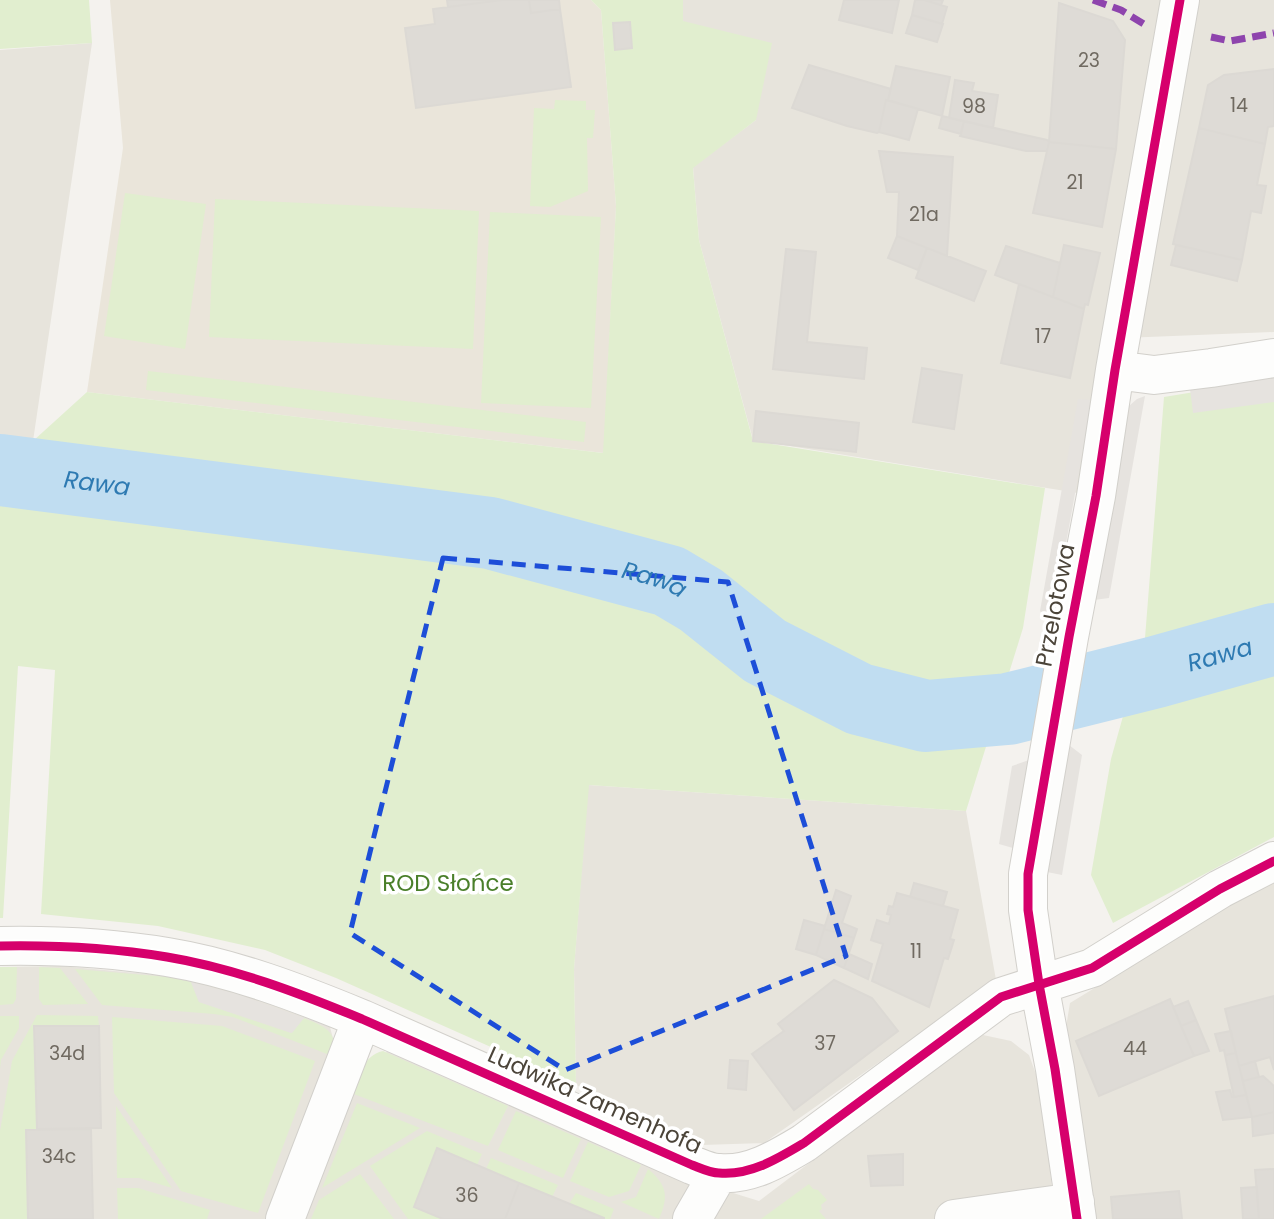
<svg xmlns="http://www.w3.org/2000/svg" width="1274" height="1219" font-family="Poppins,sans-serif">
	<rect width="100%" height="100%" fill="#f4f2ee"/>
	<!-- residential -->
	<path fill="#e7e4dc" d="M 683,0 L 1274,0 L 1274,332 L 1123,338 L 1096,496 L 753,440 L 699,240 L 693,167 L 756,120 L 683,21 Z
		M 92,43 L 33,441 L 0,437 L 0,50 Z
		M 588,785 L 966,811 L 996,980 L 764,1143 L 702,1145 L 576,1085 L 574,969 Z
		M 1274,882 L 1274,1219 L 1095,1219 L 1066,1027 L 1070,1003 L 1244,897 Z
		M 61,966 L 169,976 L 241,993 L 330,1027 L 336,1050 L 367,1062 L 389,1051 L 649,1167 L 759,1201 L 953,1054 L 983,1035 L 1011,1041 L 1029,1055 L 1042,1091 L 1055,1219 L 0,1219 L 0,967 Z"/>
	<!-- education -->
	<path fill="#eae5da" d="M 110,0 L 591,0 L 601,10 L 616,206 L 604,453 L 87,392 L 123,148 Z"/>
	<!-- green -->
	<path fill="#e1eecf" d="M 0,0 L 89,0 L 92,43 L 0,49 Z
		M 591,0 L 683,0 L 683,21 L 772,43 L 756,120 L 693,168 L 699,240 L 753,441 L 1045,488 L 1023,628 L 966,811 L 589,785 L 574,969 L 576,1085 L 336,978 L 265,950 L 158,926 L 41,914 L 55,670 L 18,666 L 3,918 L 0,918 L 0,437 L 33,441 L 87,392 L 603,453 L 616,206 L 601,10 Z
		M 555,100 L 586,101 L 586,110 L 595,110 L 593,138 L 587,138 L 588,191 L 550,207 L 530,206 L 534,108 L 554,109 Z
		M 125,193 L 206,204 L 185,349 L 104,336 Z
		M 215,199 L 479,211 L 473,349 L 209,337 Z
		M 490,212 L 601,217 L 591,408 L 481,403 Z
		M 148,371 L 586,422 L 584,442 L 146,390 Z
		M 1274,379 L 1274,837 L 1113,923 L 1091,875 L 1111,759 L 1145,638 L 1164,397 Z
		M 0,967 L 17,967 L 16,999 L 13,1004 L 0,1005 Z
		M 39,967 L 60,968 L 88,1004 L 43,1005 L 39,999 Z
		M 75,969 L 168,977 L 191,982 L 199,1002 L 291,1033 L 304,1018 C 323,1026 340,1031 332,1056 L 233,1017 L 214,1014 L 102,1005 Z
		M 37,1015 L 98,1016 L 99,1026 L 34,1026 L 37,1129 L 26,1130 L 28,1219 L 0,1219 L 0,1131 L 12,1061 Z
		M 0,1016 L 19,1016 L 19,1028 L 1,1060 L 0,1069 Z
		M 112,1017 L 222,1026 L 315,1061 L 258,1213 L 181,1191 L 114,1093 Z
		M 383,1051 L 508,1106 L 488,1146 L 354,1094 C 361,1075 362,1056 383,1051 Z
		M 357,1103 L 420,1128 L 322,1188 Z
		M 116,1106 L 172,1188 L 139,1178 L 117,1178 Z
		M 516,1111 L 581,1139 L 563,1178 L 498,1150 Z
		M 427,1131 L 482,1154 L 477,1165 L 437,1149 L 414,1206 L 443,1219 L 408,1219 L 370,1166 Z
		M 588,1142 L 641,1165 L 629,1191 L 609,1197 L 570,1181 Z
		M 491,1158 L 558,1185 L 552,1197 L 486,1169 Z
		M 648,1169 C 667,1185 669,1196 659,1219 L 621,1202 L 636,1197 Z
		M 360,1174 L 394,1219 L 311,1219 L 319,1200 Z
		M 809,1184 L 813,1189 L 818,1190 L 827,1200 L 821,1205 L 822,1209 L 819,1211 L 826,1219 L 761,1219 Z
		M 117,1188 L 138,1188 L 210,1210 L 207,1219 L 118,1219 Z
		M 576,1193 L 614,1209 L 610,1219 L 604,1219 L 569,1204 Z"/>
	<!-- parking -->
	<path fill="#e6e3df" d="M 1274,370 L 1274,402 L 1193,413 L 1189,381 Z
		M 1145,396 L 1109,598 L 1094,600 L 1125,418 L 1129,406 L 1137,399 Z
		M 1078,399 L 1092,400 L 1051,626 L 1040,611 Z
		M 1069,745 L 1082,755 L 1062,875 L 1047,872 Z
		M 1029,760 L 1013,848 L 999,844 L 1012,766 Z
		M 191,982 L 240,995 L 304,1018 L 292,1033 L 199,1002 Z"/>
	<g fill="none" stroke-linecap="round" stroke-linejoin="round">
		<!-- river -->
		<path stroke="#c0ddf1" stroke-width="72" id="s1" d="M 0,470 L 490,533 L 669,581 L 701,600 L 765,651 L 859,699 L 926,716 L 1008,709 L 1156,672 L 1274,639"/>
	</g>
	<!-- building -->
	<path fill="#dedbd6" stroke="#dcd9d4" stroke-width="2" d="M 447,0 L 502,0 L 448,7 Z
		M 502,0 L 529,0 L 531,13 L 560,9 L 571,87 L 416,108 L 405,28 L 435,24 L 433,9 Z
		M 529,0 L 559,0 L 560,9 L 531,13 Z
		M 844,0 L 899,0 L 892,33 L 839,20 Z
		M 915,0 L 924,0 L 947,7 L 942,24 L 912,15 Z
		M 925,0 L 943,0 L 941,5 Z
		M 1059,3 L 1113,21 L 1125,40 L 1116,149 L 1049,142 Z
		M 912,15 L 943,24 L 937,42 L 906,33 Z
		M 630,22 L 632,48 L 615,50 L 613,23 Z
		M 809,65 L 891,89 L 888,100 L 886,100 L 879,132 L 877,133 L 847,126 L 792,108 Z
		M 896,66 L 950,77 L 942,116 L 888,100 Z
		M 1274,69 L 1274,126 L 1268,127 L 1265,144 L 1199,128 L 1208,85 L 1224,75 Z
		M 955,80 L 974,83 L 972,91 L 998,95 L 993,128 L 949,118 Z
		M 886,100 L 918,109 L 909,140 L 879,132 Z
		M 942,116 L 964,121 L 961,134 L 939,128 Z
		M 964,121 L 1047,140 L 1049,142 L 1047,151 L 1026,151 L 960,136 Z
		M 1199,128 L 1265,144 L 1257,185 L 1266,186 L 1261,213 L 1251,211 L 1242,260 L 1173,244 Z
		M 1049,142 L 1116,149 L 1102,227 L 1033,213 Z
		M 879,151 L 953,157 L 947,256 L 897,236 L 899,192 L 887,192 Z
		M 897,236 L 927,248 L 918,270 L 888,258 Z
		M 1064,245 L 1100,253 L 1088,305 L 1085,304 L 1084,309 L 1053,297 Z
		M 1176,245 L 1242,260 L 1237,281 L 1171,265 Z
		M 1006,246 L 1060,263 L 1053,297 L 995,275 Z
		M 927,248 L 986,271 L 974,301 L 916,278 Z
		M 786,249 L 816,252 L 807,342 L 867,348 L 864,379 L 773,369 Z
		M 1019,284 L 1084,309 L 1070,378 L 1001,363 Z
		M 922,368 L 962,375 L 954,429 L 913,422 Z
		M 756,411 L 859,423 L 856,452 L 753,441 Z
		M 914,883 L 947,892 L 943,906 L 910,897 Z
		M 836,890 L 851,896 L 842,923 L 857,929 L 854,938 L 824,929 Z
		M 897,893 L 958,910 L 950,939 L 954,940 L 948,959 L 944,958 L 929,1007 L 872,981 L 883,944 L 871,940 L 877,920 L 889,924 L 891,915 L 887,914 L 889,906 L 893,907 Z
		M 804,920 L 825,926 L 816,955 L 796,949 Z
		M 824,929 L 854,938 L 844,968 L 816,955 Z
		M 849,954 L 872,964 L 868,979 L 844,968 Z
		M 834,980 L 872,998 L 898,1031 L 794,1110 L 752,1054 L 784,1031 L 778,1024 Z
		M 1274,996 L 1274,1070 L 1270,1057 L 1239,1066 L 1225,1009 Z
		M 1170,999 L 1194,1056 L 1099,1096 L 1076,1041 Z
		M 1188,1001 L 1196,1020 L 1181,1026 L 1173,1007 Z
		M 1196,1020 L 1209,1051 L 1194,1056 L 1181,1026 Z
		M 34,1026 L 99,1026 L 101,1128 L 37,1129 Z
		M 1231,1031 L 1236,1053 L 1225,1055 L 1224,1050 L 1220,1051 L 1215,1034 Z
		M 1236,1053 L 1246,1095 L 1234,1097 L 1225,1055 Z
		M 730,1060 L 748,1061 L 746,1090 L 728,1088 Z
		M 1255,1061 L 1259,1077 L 1243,1081 L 1239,1066 Z
		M 1263,1076 L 1274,1086 L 1274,1112 L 1252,1117 L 1243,1081 Z
		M 1230,1090 L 1232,1097 L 1246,1095 L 1252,1117 L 1223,1120 L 1216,1092 Z
		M 1274,1112 L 1274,1133 L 1253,1136 L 1252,1117 Z
		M 91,1129 L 93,1219 L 28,1219 L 26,1130 Z
		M 437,1148 L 519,1183 L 505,1219 L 443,1219 L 414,1207 Z
		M 903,1154 L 903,1185 L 871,1186 L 868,1156 Z
		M 1274,1169 L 1274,1219 L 1259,1219 L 1255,1170 Z
		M 519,1183 L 604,1218 L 604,1219 L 505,1219 Z
		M 1257,1187 L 1259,1219 L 1243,1219 L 1241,1188 Z
		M 1179,1191 L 1182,1219 L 1113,1219 L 1111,1197 Z"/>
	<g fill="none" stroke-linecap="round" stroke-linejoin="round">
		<defs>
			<path id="minor" d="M 1115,370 L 1154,375 L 1211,368 L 1274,358
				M 0,946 C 55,945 112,948 167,957 C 234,968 299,993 362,1019 L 692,1165 C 700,1168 710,1173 719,1173 C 750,1176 779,1158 804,1143 L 1001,997 L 1092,968 L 1220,889 L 1274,861
				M 285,1219 L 362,1019
				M 692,1219 L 718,1174
				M 954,1219 L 1075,1202
				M 1077,1219 L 1055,1069 L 1039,984 L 1028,910 L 1028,874 L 1069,637 L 1096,496 L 1115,370 L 1180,0"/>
		</defs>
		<!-- minor casing -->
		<use href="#minor" stroke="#d2d0cb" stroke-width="40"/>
		<!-- minor -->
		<use href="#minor" stroke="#fdfdfc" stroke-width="38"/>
		<!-- quiet -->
		<path stroke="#8e44ad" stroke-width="7" stroke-dasharray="14 7" stroke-linecap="butt" d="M 1093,0 L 1121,10 L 1147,26
			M 1211,37 L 1230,41 L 1274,33"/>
		<defs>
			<path id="cycleway" d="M 0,946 C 55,945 112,948 167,957 C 234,968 299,993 362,1019 L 692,1165 C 700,1168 710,1173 719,1173 C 750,1176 779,1158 804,1143 L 1001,997 L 1092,968 L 1220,889 L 1274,861
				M 1077,1219 L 1055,1069 L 1039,984 L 1028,910 L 1028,874 L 1069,637 L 1096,496 L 1115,370 L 1180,0"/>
		</defs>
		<!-- cycleway casing -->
		<use href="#cycleway" stroke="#fff" stroke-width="13"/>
		<!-- cycleway -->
		<use href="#cycleway" stroke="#d6006c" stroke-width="9"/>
	</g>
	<!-- marked area -->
	<path fill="none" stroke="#1d4ed8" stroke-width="5" stroke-dasharray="14 9" stroke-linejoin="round" d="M 443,558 L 728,582 L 846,956 L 565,1070 L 350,933 Z"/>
	<g text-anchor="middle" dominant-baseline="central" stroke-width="7" stroke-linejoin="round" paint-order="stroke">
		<!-- number labels -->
		<g font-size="19" fill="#706a61">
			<text x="1089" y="60">23</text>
			<text x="1239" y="105">14</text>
			<text x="974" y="106">98</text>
			<text x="1075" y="182">21</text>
			<text x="924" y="214">21a</text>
			<text x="1043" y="336">17</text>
			<text x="916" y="951">11</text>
			<text x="825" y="1043">37</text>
			<text x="1135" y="1048">44</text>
			<text x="67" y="1053">34d</text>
			<text x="59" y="1156">34c</text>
			<text x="467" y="1195">36</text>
		</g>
		<!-- street labels -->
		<g font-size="23" fill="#4b4439" stroke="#fff">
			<text transform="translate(1055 605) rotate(-79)">Przelotowa</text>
			<text transform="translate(595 1100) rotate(24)">Ludwika Zamenhofa</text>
		</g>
		<!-- park labels -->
		<g font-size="23" fill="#4a7f2a" stroke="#fff">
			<text x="448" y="883">ROD Słońce</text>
		</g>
		<!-- water labels -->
		<g font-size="24" font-style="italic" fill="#2e7ab2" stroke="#fff">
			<text stroke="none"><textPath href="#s1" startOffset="98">Rawa</textPath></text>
			<text stroke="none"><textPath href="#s1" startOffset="665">Rawa</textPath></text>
			<text stroke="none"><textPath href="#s1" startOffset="1274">Rawa</textPath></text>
		</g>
	</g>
</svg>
